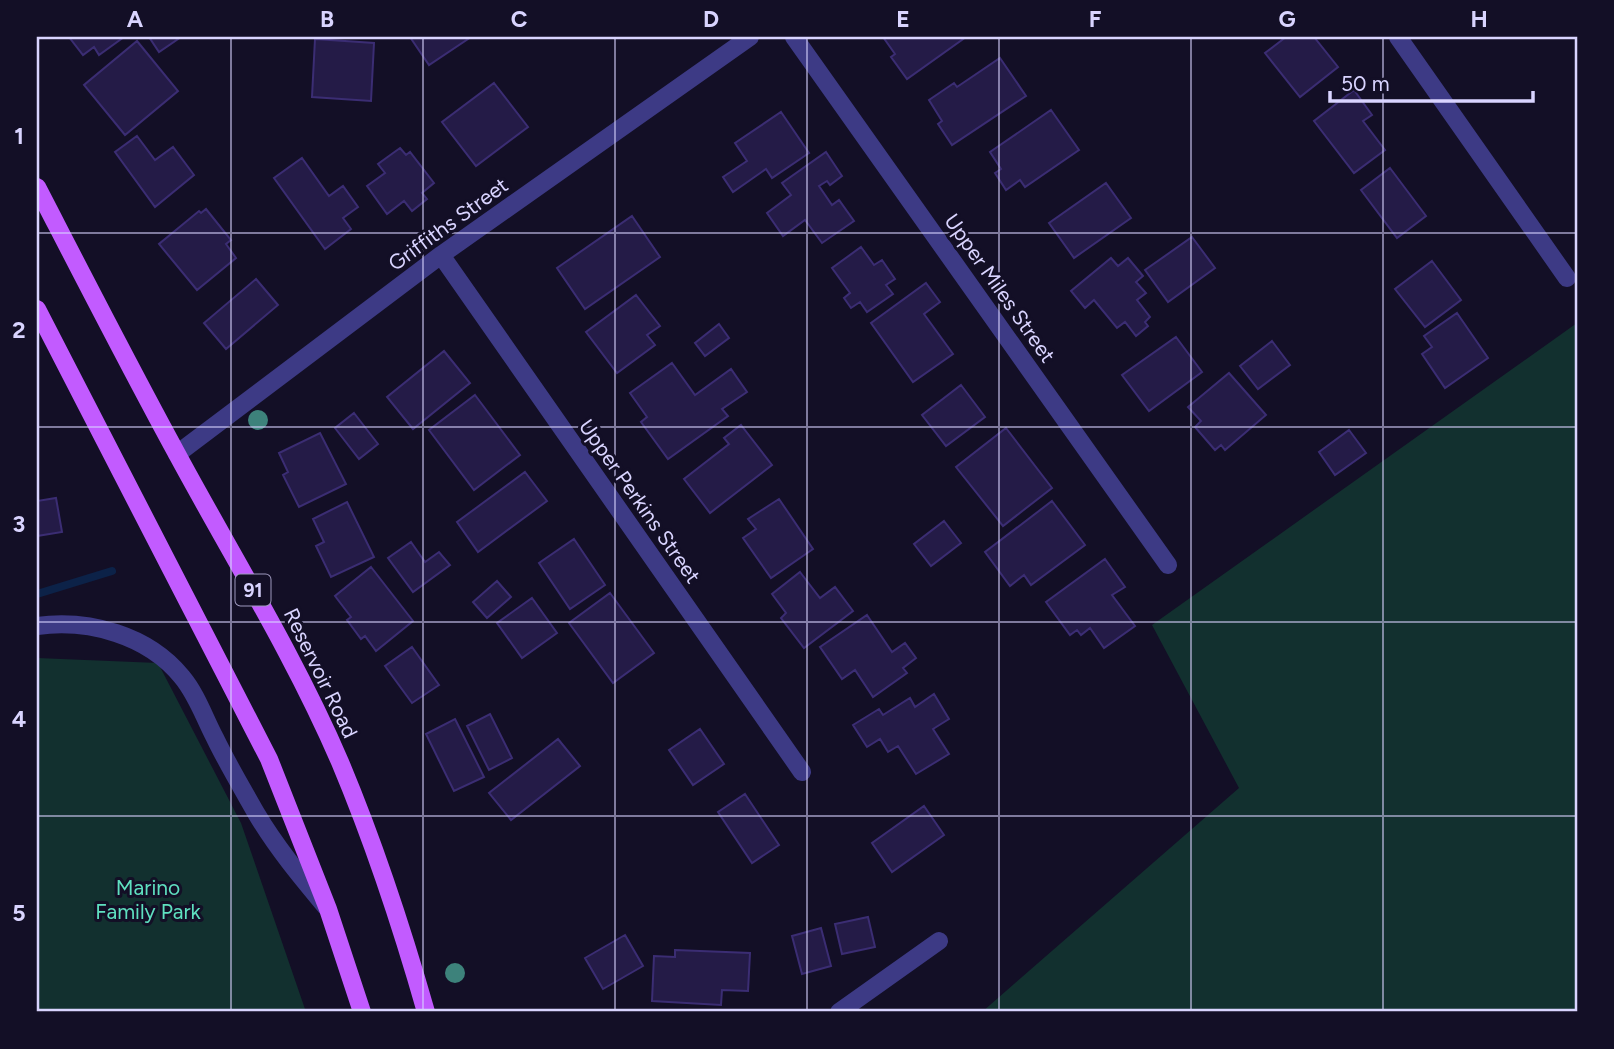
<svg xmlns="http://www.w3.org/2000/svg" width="1614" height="1049" font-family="Figtree,sans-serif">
	<rect width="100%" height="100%" fill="#130f26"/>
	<!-- green -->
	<path fill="#12302f" d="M 1577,323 L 1577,1012 L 982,1012 L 1239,788 L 1152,625 Z
		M 37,658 L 158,663 L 241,823 L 306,1012 L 37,1012 Z"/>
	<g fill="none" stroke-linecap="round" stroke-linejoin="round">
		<!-- stream -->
		<path stroke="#0c2248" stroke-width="8" d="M 37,594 L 112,571"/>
	</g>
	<!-- building -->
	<path fill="#241b47" stroke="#3b2d73" stroke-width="2" d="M 69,37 L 124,37 L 99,55 L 94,47 L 83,55 Z
		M 149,37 L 181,37 L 159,52 Z
		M 410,37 L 471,37 L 429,65 Z
		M 883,37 L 966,37 L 907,79 L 891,57 L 895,54 Z
		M 1286,37 L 1314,37 L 1338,67 L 1300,97 L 1265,53 Z
		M 315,39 L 374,43 L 371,101 L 312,97 Z
		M 137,41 L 178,91 L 125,135 L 84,85 Z
		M 1000,58 L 1026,96 L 952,145 L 938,124 L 942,121 L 929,100 L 954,83 L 957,87 Z
		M 494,83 L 528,127 L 476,166 L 442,122 Z
		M 1354,90 L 1372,115 L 1363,121 L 1385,150 L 1354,173 L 1314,121 Z
		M 1051,110 L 1079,150 L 1025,187 L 1020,180 L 1006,190 L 995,173 L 1001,169 L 990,152 Z
		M 781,112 L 809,153 L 772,178 L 766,169 L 733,192 L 723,177 L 747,161 L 735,143 Z
		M 137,136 L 155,160 L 173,147 L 194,175 L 155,207 L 115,152 Z
		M 400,148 L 406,155 L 410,152 L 434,183 L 422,193 L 427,199 L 412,211 L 404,201 L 387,214 L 367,186 L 385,173 L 378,164 Z
		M 826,152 L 842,176 L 830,185 L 827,181 L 819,186 L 832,205 L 839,200 L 854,221 L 822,243 L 805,220 L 783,236 L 767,213 L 791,195 L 782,183 Z
		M 302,158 L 329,196 L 343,186 L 358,207 L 343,218 L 351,229 L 325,249 L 274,178 Z
		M 1390,168 L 1426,216 L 1397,238 L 1361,190 Z
		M 1106,183 L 1131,218 L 1074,258 L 1049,223 Z
		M 206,209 L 231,240 L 226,244 L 236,258 L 197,290 L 159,244 L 199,211 L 201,213 Z
		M 632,216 L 660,257 L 585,309 L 557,268 Z
		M 1192,237 L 1215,268 L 1168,302 L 1145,270 Z
		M 861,247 L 874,265 L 882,260 L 895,279 L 886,285 L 893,294 L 867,312 L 860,302 L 851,308 L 844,298 L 850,293 L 832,268 Z
		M 1111,258 L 1118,266 L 1128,258 L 1143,276 L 1136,282 L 1146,293 L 1137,300 L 1150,317 L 1145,322 L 1148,326 L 1136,336 L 1125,322 L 1117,328 L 1094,300 L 1085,308 L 1071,291 Z
		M 1432,261 L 1461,300 L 1425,327 L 1395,289 Z
		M 256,279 L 278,305 L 226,349 L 204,323 Z
		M 926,283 L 940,302 L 924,314 L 953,354 L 913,382 L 871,323 Z
		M 636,295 L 660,326 L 647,335 L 655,345 L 617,373 L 586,332 Z
		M 1457,313 L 1488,358 L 1445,388 L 1422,354 L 1432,347 L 1424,336 Z
		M 719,324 L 729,338 L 705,356 L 695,343 Z
		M 1176,337 L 1202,372 L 1149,411 L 1122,375 Z
		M 1272,341 L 1290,365 L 1258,389 L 1240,366 Z
		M 444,351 L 470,383 L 413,429 L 387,397 Z
		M 672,363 L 695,395 L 731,369 L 747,392 L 722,409 L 728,416 L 668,459 L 641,422 L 647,417 L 630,393 Z
		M 1229,373 L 1266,415 L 1225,450 L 1221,445 L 1215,450 L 1195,427 L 1201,421 L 1188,407 Z
		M 961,385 L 985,417 L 946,446 L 922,415 Z
		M 475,395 L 520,455 L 474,490 L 429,430 Z
		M 354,413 L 378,444 L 359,459 L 335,428 Z
		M 741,425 L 772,465 L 710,513 L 684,479 L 729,444 L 724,438 Z
		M 1006,428 L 1052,488 L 1003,526 L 956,467 Z
		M 1349,430 L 1366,453 L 1335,475 L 1319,452 Z
		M 320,433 L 346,484 L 299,507 L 283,475 L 288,472 L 279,453 Z
		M 525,472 L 547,501 L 478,552 L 457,522 Z
		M 56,498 L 62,532 L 37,536 L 37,501 Z
		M 779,499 L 813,549 L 771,578 L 743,538 L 756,529 L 748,519 Z
		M 1052,501 L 1085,545 L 1031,585 L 1024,575 L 1010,586 L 985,552 Z
		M 347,502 L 374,557 L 331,577 L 316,546 L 324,542 L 313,519 Z
		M 944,521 L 961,543 L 931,566 L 914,544 Z
		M 574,539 L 605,585 L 570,609 L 539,563 Z
		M 411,542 L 425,562 L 439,552 L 450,565 L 413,592 L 388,558 Z
		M 1105,559 L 1125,587 L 1112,595 L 1135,626 L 1104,648 L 1090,628 L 1081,635 L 1077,630 L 1070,635 L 1046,602 Z
		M 371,567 L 413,621 L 376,651 L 365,636 L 361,639 L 347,620 L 351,617 L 335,596 Z
		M 800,572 L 820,598 L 835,587 L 853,611 L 804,648 L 781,618 L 786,613 L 772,594 Z
		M 497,581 L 511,597 L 487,618 L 473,602 Z
		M 610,593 L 654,653 L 613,683 L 569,623 Z
		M 532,598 L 557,633 L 522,658 L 497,623 Z
		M 867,615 L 892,652 L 905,643 L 916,658 L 903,668 L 907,673 L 873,697 L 855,670 L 842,679 L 820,647 Z
		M 412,647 L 439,685 L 412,703 L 385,666 Z
		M 934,694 L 949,719 L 933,729 L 949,754 L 916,774 L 898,746 L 888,752 L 880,739 L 867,747 L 853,725 L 879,709 L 883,715 L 910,698 L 915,707 Z
		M 490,714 L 512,758 L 489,770 L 467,726 Z
		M 455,719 L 484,777 L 454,791 L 426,734 Z
		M 700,729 L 724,764 L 693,785 L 669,750 Z
		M 558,739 L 580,766 L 511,820 L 489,793 Z
		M 745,794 L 779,845 L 752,863 L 718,812 Z
		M 924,806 L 944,835 L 892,872 L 872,843 Z
		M 868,917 L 875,947 L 842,954 L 835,924 Z
		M 821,928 L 831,966 L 802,974 L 792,936 Z
		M 625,935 L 643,966 L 603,989 L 585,958 Z
		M 675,950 L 750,953 L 748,991 L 722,990 L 721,1005 L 652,1001 L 654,956 L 675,957 Z"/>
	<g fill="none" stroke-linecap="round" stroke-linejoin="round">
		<!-- minor -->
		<path stroke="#3d3a85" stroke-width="18" d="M 794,37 L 1168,565
			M 1398,37 L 1567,278
			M 441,255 L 802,772
			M 177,454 L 441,255 L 750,37
			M 37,626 C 89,619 148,635 182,677 C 197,695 204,717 215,738 C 227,763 242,788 256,813 C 276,847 301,877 326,907
			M 839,1012 L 939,941"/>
		<!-- major -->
		<path stroke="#c25bff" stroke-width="18" d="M 37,187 C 83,276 129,366 177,454 C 232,556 294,655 340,762 C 374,843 402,928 426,1012
			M 37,309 L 269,759 L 328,909 L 362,1012"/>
	</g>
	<!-- trees -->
	<g fill="#3d827b">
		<circle cx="258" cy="420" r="10"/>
		<circle cx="455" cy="973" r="10"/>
	</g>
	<!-- grid -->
	<path fill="none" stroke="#d9d4ff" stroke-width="2" stroke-opacity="0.55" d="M 231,37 L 231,1012M 423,37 L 423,1012M 615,37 L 615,1012M 807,37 L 807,1012M 999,37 L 999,1012M 1191,37 L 1191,1012M 1383,37 L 1383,1012M 37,233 L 1577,233M 37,427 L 1577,427M 37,622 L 1577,622M 37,816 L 1577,816"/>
	<g text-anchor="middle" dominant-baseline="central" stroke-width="6" stroke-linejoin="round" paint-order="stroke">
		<!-- shield labels -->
		<rect fill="#130f26" stroke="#9e99be" stroke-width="2" x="235.5" y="574.5" width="35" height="31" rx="5"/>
		<g font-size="19" font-weight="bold" fill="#d9d4ff">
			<text x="253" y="590">91</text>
		</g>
		<!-- street labels -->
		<g font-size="21" fill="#d9d4ff" stroke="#130f26">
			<text transform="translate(448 224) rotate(-36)">Griffiths Street</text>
			<text transform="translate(1000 288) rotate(55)">Upper Miles Street</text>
			<text transform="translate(640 501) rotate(55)">Upper Perkins Street</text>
			<text transform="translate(321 673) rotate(64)">Reservoir Road</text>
		</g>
		<!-- park labels -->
		<g font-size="21" fill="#5fe0c0" stroke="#130f26">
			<text x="148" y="887">Marino<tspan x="148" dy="24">Family Park</tspan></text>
		</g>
	</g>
	<!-- border -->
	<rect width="1614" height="1049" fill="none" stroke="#130f26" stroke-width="77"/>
	<!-- scale -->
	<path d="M1330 91v10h203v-10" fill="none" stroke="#d9d4ff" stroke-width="3.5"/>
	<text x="1341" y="91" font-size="21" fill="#d9d4ff" stroke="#130f26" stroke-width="5" paint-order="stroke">50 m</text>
	<rect x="38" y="38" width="1538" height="972" fill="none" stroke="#d9d4ff" stroke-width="2.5"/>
	<g font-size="23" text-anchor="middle" font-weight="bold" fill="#d9d4ff">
		<text x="135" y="27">A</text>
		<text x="327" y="27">B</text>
		<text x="519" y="27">C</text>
		<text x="711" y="27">D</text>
		<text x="903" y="27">E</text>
		<text x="1095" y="27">F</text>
		<text x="1287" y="27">G</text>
		<text x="1479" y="27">H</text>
		<text x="19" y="144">1</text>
		<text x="19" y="338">2</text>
		<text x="19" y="532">3</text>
		<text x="19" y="727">4</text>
		<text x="19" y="921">5</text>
	</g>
</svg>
